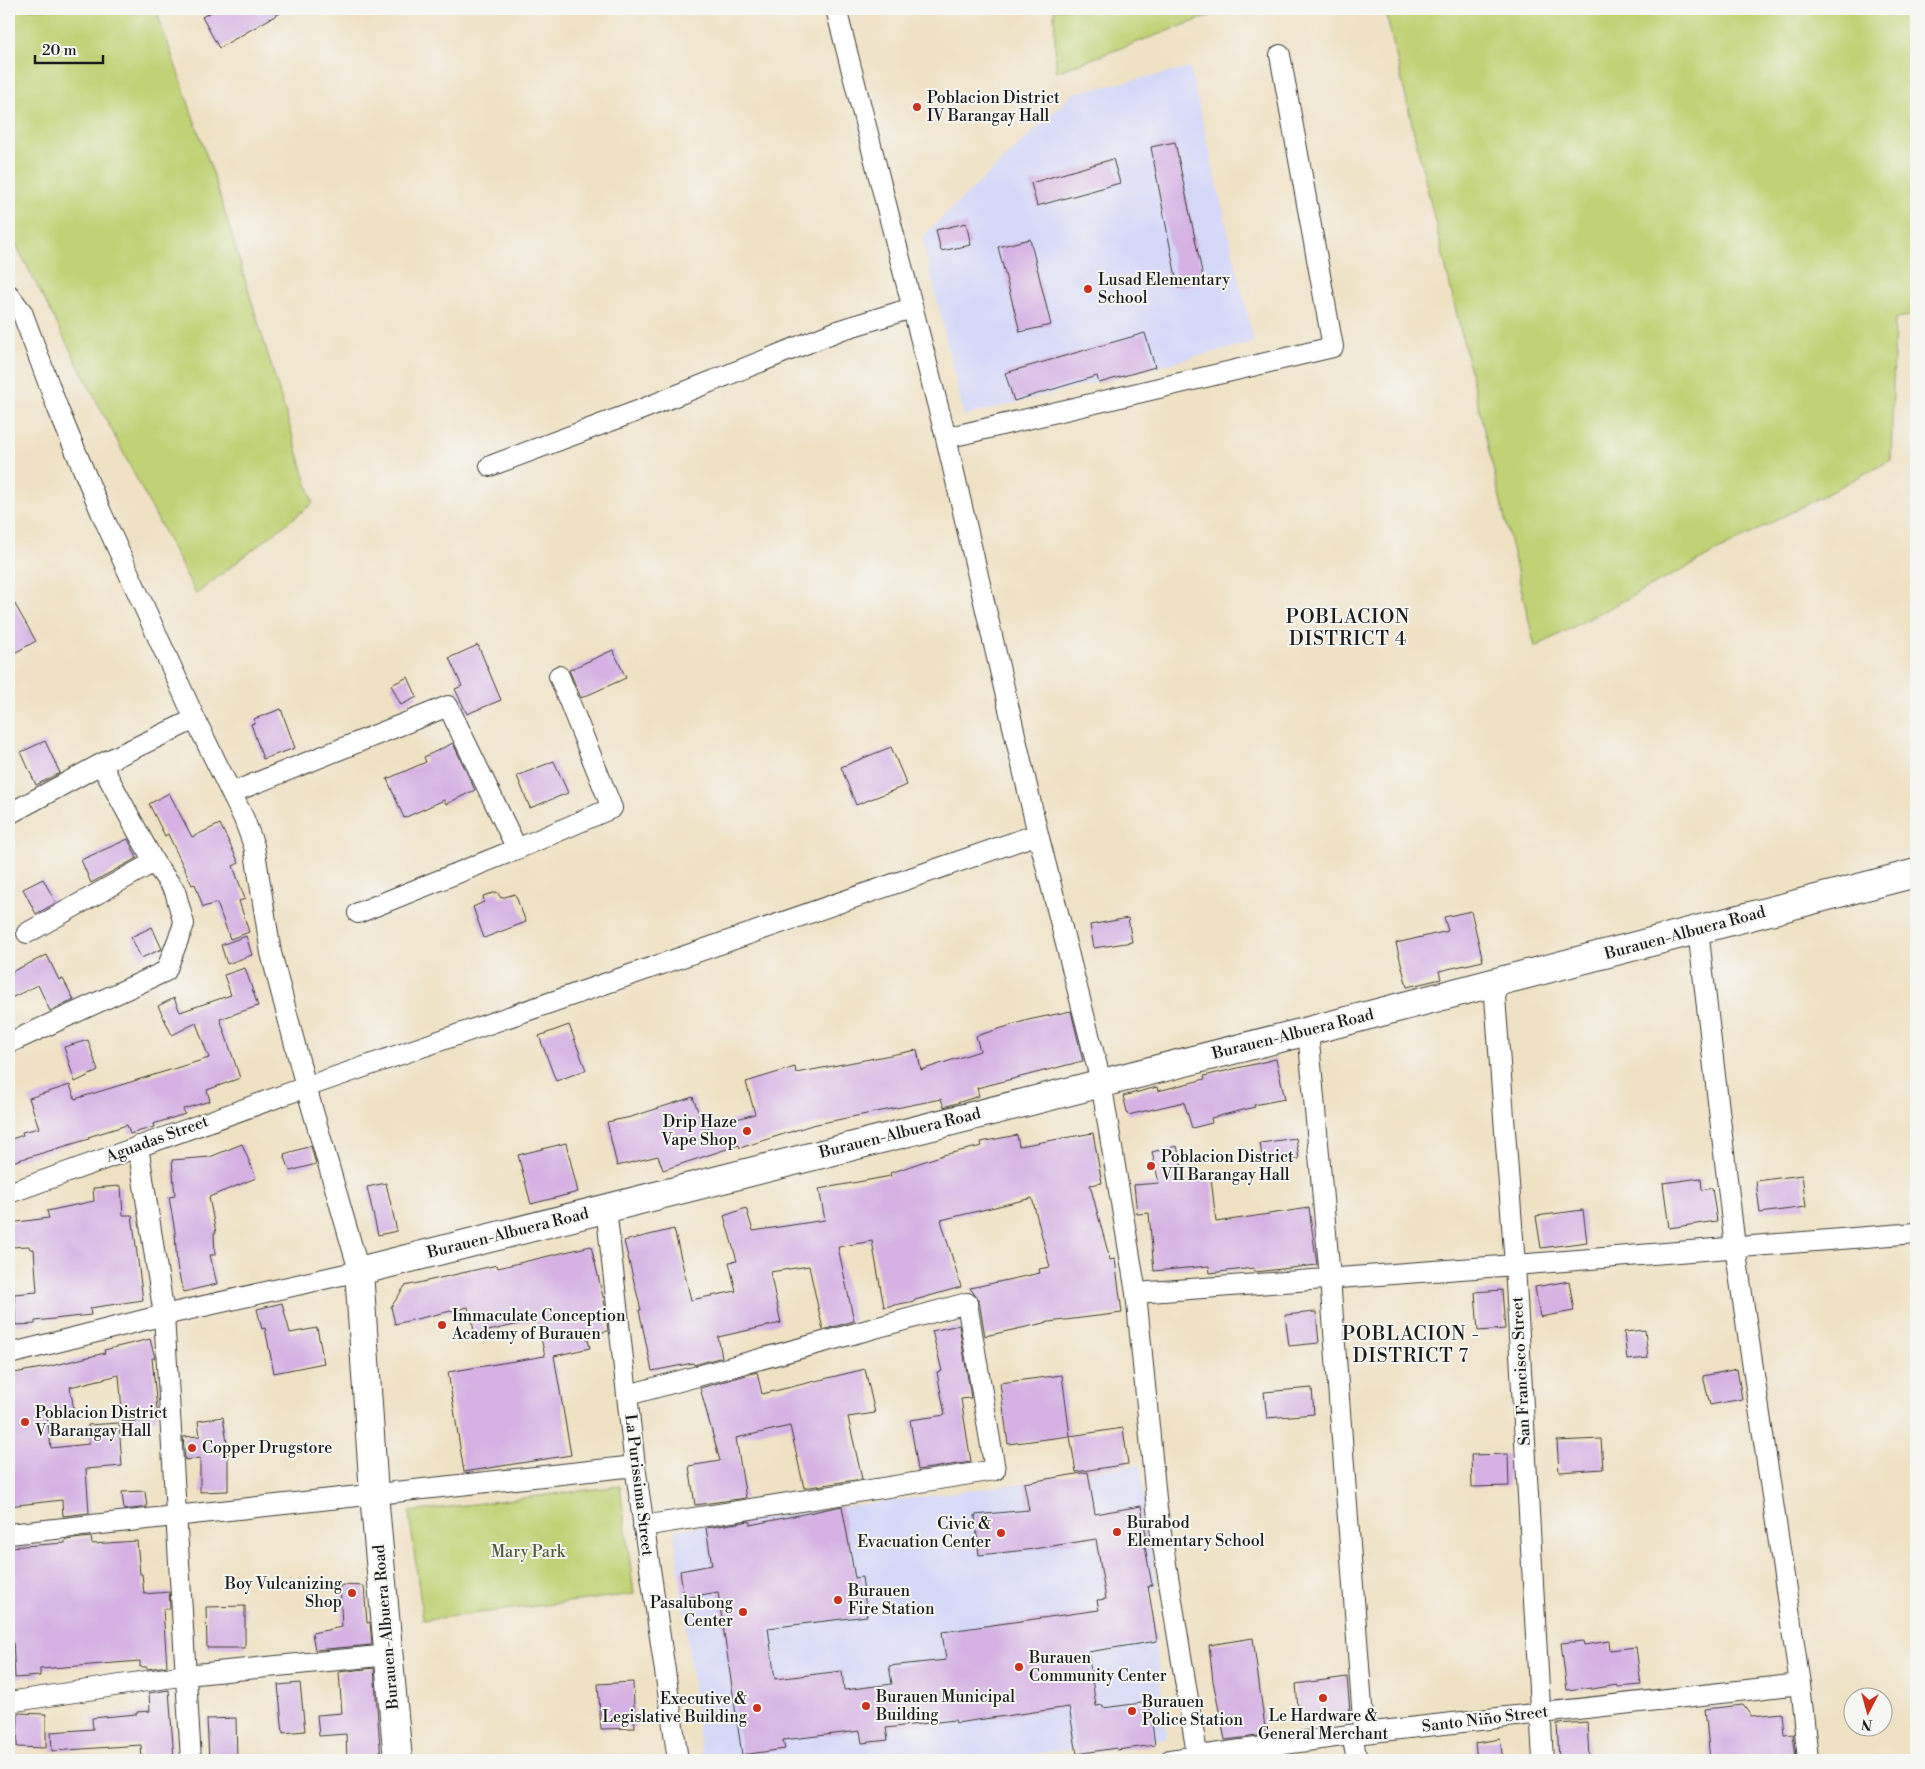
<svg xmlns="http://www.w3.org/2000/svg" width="1925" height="1769" font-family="'Libre Bodoni',serif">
	<rect width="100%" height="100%" fill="#f6f6f2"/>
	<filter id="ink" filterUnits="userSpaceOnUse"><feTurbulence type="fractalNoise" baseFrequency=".02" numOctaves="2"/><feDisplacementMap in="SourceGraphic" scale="10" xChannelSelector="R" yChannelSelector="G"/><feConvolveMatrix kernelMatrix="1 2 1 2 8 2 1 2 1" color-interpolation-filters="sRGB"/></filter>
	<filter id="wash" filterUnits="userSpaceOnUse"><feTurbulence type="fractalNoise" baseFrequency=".0096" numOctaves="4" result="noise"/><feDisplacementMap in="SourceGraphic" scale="20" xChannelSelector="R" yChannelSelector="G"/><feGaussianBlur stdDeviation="1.12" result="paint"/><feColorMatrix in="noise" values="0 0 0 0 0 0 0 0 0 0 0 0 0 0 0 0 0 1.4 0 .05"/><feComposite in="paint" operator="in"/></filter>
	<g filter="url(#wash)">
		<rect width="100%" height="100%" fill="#efe1c4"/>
		<!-- built -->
		<path fill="#d6d8f8" d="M 1190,68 L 1254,342 L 964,416 L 922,237 L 1074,93 Z
			M 1140,1465 L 1157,1590 L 1149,1591 L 1167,1738 L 981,1760 L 702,1760 L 674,1530 L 1077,1476 L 1077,1473 Z"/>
		<!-- green -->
		<path fill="#c0d275" stroke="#6e7748" d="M 9,9 L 156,9 L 214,177 L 313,503 L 196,594 L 9,231 Z
			M 1054,9 L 1228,9 L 1056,72 Z
			M 1385,9 L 1916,9 L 1916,314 L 1895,319 L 1891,460 L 1535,647 Z
			M 620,1486 L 634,1594 L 423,1620 L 409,1512 Z"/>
		<g id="blocks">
			<!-- building -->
			<path fill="#d5b2e3" d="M 217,9 L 287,9 L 219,48 L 202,17 Z
				M 1175,142 L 1204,282 L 1178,288 L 1151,147 Z
				M 1113,159 L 1120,183 L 1037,206 L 1031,183 Z
				M 966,223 L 971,245 L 941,251 L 936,230 Z
				M 1030,239 L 1051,325 L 1020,332 L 998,247 Z
				M 1145,333 L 1155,367 L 1099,383 L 1097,376 L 1014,401 L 1005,373 Z
				M 9,594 L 36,641 L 9,656 Z
				M 478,645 L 501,700 L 467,714 L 455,689 L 462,686 L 449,658 Z
				M 613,650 L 626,678 L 581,698 L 569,670 Z
				M 408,677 L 417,697 L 401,705 L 391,685 Z
				M 281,709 L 295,748 L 263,759 L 251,724 L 255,723 L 254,719 Z
				M 45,741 L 60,773 L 36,785 L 21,752 Z
				M 453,743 L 475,790 L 446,804 L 444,800 L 404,818 L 387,779 L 426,762 L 424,757 Z
				M 891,747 L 907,785 L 856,805 L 841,767 Z
				M 554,761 L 568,793 L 530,808 L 517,776 Z
				M 169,793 L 192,837 L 220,824 L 239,863 L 233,866 L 245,899 L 239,901 L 249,932 L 230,939 L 217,903 L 203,907 L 195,884 L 192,885 L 168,834 L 165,836 L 149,804 Z
				M 128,839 L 137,858 L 91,883 L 81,860 Z
				M 43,879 L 56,903 L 36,914 L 23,889 Z
				M 497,892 L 501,898 L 515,894 L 526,922 L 484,938 L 473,907 L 484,902 L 483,896 Z
				M 1471,911 L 1483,961 L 1439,971 L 1441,979 L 1407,987 L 1396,943 L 1448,931 L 1444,917 Z
				M 1128,918 L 1132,942 L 1094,948 L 1090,925 Z
				M 152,927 L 162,949 L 141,958 L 131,937 Z
				M 246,936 L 252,955 L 227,964 L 221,945 Z
				M 47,955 L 59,980 L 63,979 L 74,1000 L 50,1011 L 38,985 L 9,999 L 9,973 Z
				M 245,968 L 258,1006 L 220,1019 L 240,1078 L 207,1090 L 210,1101 L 183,1109 L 185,1114 L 153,1124 L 154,1127 L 130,1134 L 127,1125 L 88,1137 L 89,1139 L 9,1163 L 9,1140 L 23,1135 L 22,1132 L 39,1128 L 29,1098 L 70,1085 L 75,1099 L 209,1058 L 196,1023 L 172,1035 L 158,1006 L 174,998 L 180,1012 L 231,995 L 224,975 Z
				M 1071,1011 L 1083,1061 L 977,1088 L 979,1096 L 944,1107 L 941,1099 L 812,1125 L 740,1148 L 739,1145 L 663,1170 L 658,1156 L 617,1166 L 607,1122 L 631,1117 L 693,1097 L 704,1128 L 755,1114 L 746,1082 L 795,1067 L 796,1073 L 917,1050 L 921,1070 L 980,1051 L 976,1036 L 1028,1020 Z
				M 569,1025 L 586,1070 L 556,1081 L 539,1036 Z
				M 88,1040 L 98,1071 L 75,1082 L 64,1047 Z
				M 1276,1059 L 1285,1099 L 1254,1105 L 1255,1107 L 1211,1118 L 1212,1123 L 1192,1128 L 1184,1102 L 1128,1115 L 1123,1096 L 1157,1087 L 1158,1091 L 1205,1079 L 1204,1076 Z
				M 1093,1133 L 1102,1183 L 1090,1185 L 1110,1260 L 1115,1259 L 1122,1313 L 1049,1322 L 985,1336 L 979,1301 L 970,1288 L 1040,1273 L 1039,1269 L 1050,1267 L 1032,1198 L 941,1220 L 961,1287 L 915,1300 L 915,1301 L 884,1307 L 872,1241 L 838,1247 L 854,1321 L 823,1330 L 809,1266 L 770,1272 L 781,1323 L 718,1337 L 722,1357 L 694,1365 L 693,1363 L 652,1371 L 639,1310 L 641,1310 L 624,1241 L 674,1229 L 691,1300 L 736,1291 L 729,1262 L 737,1261 L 724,1216 L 746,1208 L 753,1231 L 825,1220 L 819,1189 L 891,1176 L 890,1173 L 943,1155 L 982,1146 L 981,1142 L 1017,1135 L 1019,1146 Z
				M 1296,1138 L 1299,1159 L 1263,1164 L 1260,1143 Z
				M 566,1143 L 578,1192 L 531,1204 L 518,1155 Z
				M 242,1144 L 256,1178 L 209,1197 L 216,1233 L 214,1233 L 215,1255 L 210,1255 L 217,1284 L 183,1292 L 177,1266 L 175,1232 L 169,1197 L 175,1196 L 172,1160 L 210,1157 Z
				M 311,1146 L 316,1164 L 290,1171 L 284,1154 Z
				M 1177,1146 L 1185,1180 L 1211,1178 L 1216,1222 L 1309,1208 L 1317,1265 L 1255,1272 L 1254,1268 L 1210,1273 L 1209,1266 L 1154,1271 L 1149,1213 L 1137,1214 L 1134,1185 L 1159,1183 L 1152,1152 Z
				M 1802,1175 L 1806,1207 L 1760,1213 L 1756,1181 Z
				M 1701,1178 L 1702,1190 L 1712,1188 L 1717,1221 L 1669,1228 L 1663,1183 Z
				M 386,1183 L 397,1231 L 378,1235 L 367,1187 Z
				M 121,1186 L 123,1215 L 132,1215 L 143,1300 L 90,1308 L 91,1315 L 35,1321 L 35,1324 L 16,1325 L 14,1294 L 37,1292 L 34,1249 L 30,1249 L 29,1246 L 9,1247 L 9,1223 L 49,1218 L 47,1211 L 94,1201 L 93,1188 Z
				M 1583,1210 L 1587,1242 L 1541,1248 L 1536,1216 Z
				M 591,1246 L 605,1305 L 608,1331 L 587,1335 L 590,1348 L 554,1356 L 571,1455 L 464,1472 L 448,1372 L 545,1356 L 537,1320 L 475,1334 L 468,1307 L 395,1324 L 391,1307 L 405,1286 L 497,1265 L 498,1268 Z
				M 1569,1281 L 1574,1311 L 1540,1317 L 1535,1287 Z
				M 1502,1290 L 1505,1329 L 1478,1331 L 1475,1292 Z
				M 282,1303 L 290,1333 L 317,1328 L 324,1363 L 274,1373 L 265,1328 L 262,1329 L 257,1309 Z
				M 1316,1312 L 1319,1343 L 1289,1346 L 1285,1315 Z
				M 959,1325 L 971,1398 L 961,1399 L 971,1462 L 918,1470 L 910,1420 L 945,1415 L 937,1372 L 942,1371 L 932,1331 Z
				M 1645,1330 L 1648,1358 L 1627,1360 L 1624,1332 Z
				M 150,1339 L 155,1358 L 152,1358 L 158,1420 L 123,1422 L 119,1375 L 70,1387 L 74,1410 L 47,1415 L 51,1448 L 89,1444 L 88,1425 L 119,1423 L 122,1466 L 86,1469 L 89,1513 L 63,1516 L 62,1500 L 9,1506 L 9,1374 L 47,1367 L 105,1353 L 104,1350 Z
				M 865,1369 L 875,1413 L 848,1417 L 862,1479 L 804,1488 L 790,1426 L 736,1438 L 746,1498 L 695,1505 L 689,1466 L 720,1461 L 700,1388 L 757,1372 L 762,1394 Z
				M 1737,1369 L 1742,1399 L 1710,1405 L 1703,1376 Z
				M 1062,1375 L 1070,1436 L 1008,1444 L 1000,1383 Z
				M 1312,1388 L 1314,1414 L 1267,1418 L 1264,1392 Z
				M 223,1417 L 228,1449 L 228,1491 L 200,1492 L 200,1458 L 185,1460 L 183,1437 L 200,1436 L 198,1421 Z
				M 1123,1428 L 1128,1464 L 1076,1472 L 1070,1436 Z
				M 1601,1439 L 1603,1469 L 1559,1472 L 1557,1441 Z
				M 1508,1454 L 1509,1486 L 1472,1487 L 1471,1455 Z
				M 1088,1472 L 1095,1514 L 1141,1506 L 1147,1540 L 1144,1541 L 1152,1585 L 1148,1586 L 1157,1641 L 1088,1652 L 1096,1706 L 1103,1705 L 1103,1708 L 1149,1702 L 1155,1745 L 1117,1750 L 1116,1748 L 1077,1754 L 1069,1707 L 956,1723 L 955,1720 L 886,1728 L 888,1740 L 862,1743 L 860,1731 L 783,1740 L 785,1749 L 742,1755 L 718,1592 L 684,1598 L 680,1571 L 712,1565 L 706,1528 L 750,1521 L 750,1525 L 842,1506 L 855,1578 L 862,1577 L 867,1616 L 768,1628 L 775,1679 L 842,1671 L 844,1690 L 892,1684 L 889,1666 L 946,1660 L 942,1632 L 1099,1610 L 1097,1600 L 1106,1599 L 1096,1539 L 1027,1550 L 979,1555 L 975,1515 L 1029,1510 L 1024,1483 Z
				M 145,1491 L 147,1507 L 124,1510 L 122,1492 Z
				M 91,1537 L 92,1544 L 137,1541 L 140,1574 L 142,1574 L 144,1594 L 169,1592 L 170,1609 L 163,1609 L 167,1666 L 147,1669 L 147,1667 L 140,1667 L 140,1661 L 40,1669 L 40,1676 L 15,1678 L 13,1641 L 9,1641 L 9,1547 L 65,1543 L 65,1540 Z
				M 340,1585 L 364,1586 L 367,1623 L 370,1622 L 372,1645 L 315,1650 L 312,1633 L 342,1627 Z
				M 245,1606 L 245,1648 L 207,1648 L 206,1607 Z
				M 1253,1638 L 1266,1735 L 1225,1740 L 1213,1681 L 1209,1645 Z
				M 1583,1641 L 1584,1645 L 1609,1641 L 1610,1650 L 1636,1647 L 1641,1685 L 1618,1687 L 1617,1685 L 1592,1689 L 1592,1687 L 1567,1690 L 1561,1643 Z
				M 374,1668 L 381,1760 L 347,1760 L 346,1734 L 319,1736 L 317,1715 L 342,1713 L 339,1672 Z
				M 1347,1677 L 1350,1712 L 1299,1721 L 1296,1684 Z
				M 633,1682 L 635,1728 L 601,1729 L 598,1684 Z
				M 300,1683 L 305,1731 L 283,1733 L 278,1685 Z
				M 169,1690 L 174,1760 L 142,1760 L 141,1745 L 52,1751 L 51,1732 L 93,1729 L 92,1718 L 137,1714 L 137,1712 L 150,1711 L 149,1693 Z
				M 1743,1705 L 1751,1716 L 1782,1713 L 1784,1735 L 1793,1734 L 1796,1759 L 1710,1760 L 1705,1709 Z
				M 18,1713 L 46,1714 L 46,1748 L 17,1747 Z
				M 236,1718 L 237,1760 L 209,1760 L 207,1719 Z
				M 1587,1722 L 1589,1758 L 1559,1759 L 1557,1724 Z
				M 1500,1739 L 1503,1760 L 1477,1760 L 1475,1743 Z"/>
		</g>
	</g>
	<g filter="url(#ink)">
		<use href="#blocks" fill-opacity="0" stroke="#3c3a35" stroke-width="1"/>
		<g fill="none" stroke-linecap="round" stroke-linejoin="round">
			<defs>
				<path id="street" d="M 836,9 L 946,438 L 1038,834 L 1101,1082 L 1136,1293 L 1157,1509 L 1198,1760
					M 9,295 L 22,312 L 58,409 L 101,512 L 195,719 L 244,819 L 254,846 L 271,953 L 306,1087 L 359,1271 L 164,1315 L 9,1354
					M 946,438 L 1333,347 L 1280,55
					M 490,466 L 640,410 L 840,330 L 912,308
					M 231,793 L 448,706 L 517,849
					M 9,814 L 101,764 L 195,719
					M 358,913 L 517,849 L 612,808 L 559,676
					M 1698,930 L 1735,1247 L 1800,1684 L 1808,1760
					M 27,933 L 154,862
					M 1494,983 L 1515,1265 L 1543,1760
					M 1308,1031 L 1330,1278 L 1364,1733
					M 9,1043 L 166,971 L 184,924 L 175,891 L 154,862 L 101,764
					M 138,1146 L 164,1315 L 191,1760
					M 9,1193 L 306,1087 L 1038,834
					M 606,1208 L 635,1466 L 678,1760
					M 1136,1293 L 1515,1265 L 1916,1233
					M 628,1395 L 967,1303 L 995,1470 L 643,1526
					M 9,1534 L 635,1466
					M 9,1702 L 186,1675 L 389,1655
					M 1352,1735 L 1357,1760
					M 1170,1760 L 1364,1733 L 1800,1684"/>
				<path id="secondary" d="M 398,1760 L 374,1494 L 359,1271 L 1308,1031 L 1916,873"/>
			</defs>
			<!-- street casing -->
			<use href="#street" stroke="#3c3a35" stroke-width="22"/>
			<!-- secondary casing -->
			<use href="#secondary" stroke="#3c3a35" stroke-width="30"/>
			<!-- street -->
			<use href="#street" stroke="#fff" stroke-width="20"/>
			<!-- secondary -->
			<use href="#secondary" stroke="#fff" stroke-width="28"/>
		</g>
	</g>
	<!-- markers -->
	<g fill="#c8321e" stroke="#f6f6f2" stroke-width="2">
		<circle cx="917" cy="107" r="5"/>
		<circle cx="1088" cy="289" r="5"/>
		<circle cx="747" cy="1131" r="5"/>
		<circle cx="1151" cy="1166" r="5"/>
		<circle cx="442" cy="1325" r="5"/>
		<circle cx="25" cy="1422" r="5"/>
		<circle cx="192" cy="1448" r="5"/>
		<circle cx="1117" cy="1532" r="5"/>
		<circle cx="1001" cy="1533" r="5"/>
		<circle cx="352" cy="1593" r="5"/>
		<circle cx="838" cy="1600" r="5"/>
		<circle cx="743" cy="1612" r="5"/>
		<circle cx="1019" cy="1667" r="5"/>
		<circle cx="1323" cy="1698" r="5"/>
		<circle cx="866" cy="1706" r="5"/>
		<circle cx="757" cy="1708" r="5"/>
		<circle cx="1132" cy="1711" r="5"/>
	</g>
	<g text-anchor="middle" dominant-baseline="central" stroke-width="4" stroke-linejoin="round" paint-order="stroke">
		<!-- poi labels -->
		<g font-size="16" fill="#1c1c1c" stroke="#f6f6f2" text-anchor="start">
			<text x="927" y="98">Poblacion District<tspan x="927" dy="18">IV Barangay Hall</tspan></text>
			<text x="1098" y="280">Lusad Elementary<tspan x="1098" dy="18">School</tspan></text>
			<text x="737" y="1122" text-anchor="end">Drip Haze<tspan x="737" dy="18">Vape Shop</tspan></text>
			<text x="1161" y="1157">Poblacion District<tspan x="1161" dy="18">VII Barangay Hall</tspan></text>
			<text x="452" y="1316">Immaculate Conception<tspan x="452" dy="18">Academy of Burauen</tspan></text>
			<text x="35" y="1413">Poblacion District<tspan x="35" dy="18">V Barangay Hall</tspan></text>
			<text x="202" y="1448">Copper Drugstore</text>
			<text x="1127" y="1523">Burabod<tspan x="1127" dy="18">Elementary School</tspan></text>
			<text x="991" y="1524" text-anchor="end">Civic &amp;<tspan x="991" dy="18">Evacuation Center</tspan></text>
			<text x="342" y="1584" text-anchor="end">Boy Vulcanizing<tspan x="342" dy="18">Shop</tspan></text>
			<text x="848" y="1591">Burauen<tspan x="848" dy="18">Fire Station</tspan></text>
			<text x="733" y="1603" text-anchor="end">Pasalubong<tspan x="733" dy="18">Center</tspan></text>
			<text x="1029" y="1658">Burauen<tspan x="1029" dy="18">Community Center</tspan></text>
			<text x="876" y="1697">Burauen Municipal<tspan x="876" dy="18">Building</tspan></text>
			<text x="747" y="1699" text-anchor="end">Executive &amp;<tspan x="747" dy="18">Legislative Building</tspan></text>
			<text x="1142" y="1702">Burauen<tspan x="1142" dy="18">Police Station</tspan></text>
			<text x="1323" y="1716" text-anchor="middle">Le Hardware &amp;<tspan x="1323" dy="18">General Merchant</tspan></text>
		</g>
		<!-- street labels -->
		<g font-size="16" fill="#1c1c1c" stroke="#f6f6f2">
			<text transform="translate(1685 933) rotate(-15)">Burauen-Albuera Road</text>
			<text transform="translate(1293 1034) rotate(-14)">Burauen-Albuera Road</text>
			<text transform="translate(900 1133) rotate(-14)">Burauen-Albuera Road</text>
			<text transform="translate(157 1139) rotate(-20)">Aguadas Street</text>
			<text transform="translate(508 1233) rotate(-14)">Burauen-Albuera Road</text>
			<text transform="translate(1521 1371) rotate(-93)">San Francisco Street</text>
			<text transform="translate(639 1485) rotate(83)">La Purissima Street</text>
			<text transform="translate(386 1627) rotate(-95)">Burauen-Albuera Road</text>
			<text transform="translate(1485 1719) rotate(-7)">Santo Niño Street</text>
		</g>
		<!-- park labels -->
		<g font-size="16" fill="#555c3b" stroke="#f6f6f2">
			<text x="528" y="1552">Mary Park</text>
		</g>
		<!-- quarter labels -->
		<g font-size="19" letter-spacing="1" fill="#1c1c1c" stroke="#f6f6f2">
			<text x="1348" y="617">POBLACION<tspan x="1348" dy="22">DISTRICT 4</tspan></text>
			<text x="1411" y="1334">POBLACION -<tspan x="1411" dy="22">DISTRICT 7</tspan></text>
		</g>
	</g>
	<!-- margin -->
	<rect width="1925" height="1769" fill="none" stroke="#f6f6f2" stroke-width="30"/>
	<!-- north arrow -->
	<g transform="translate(1868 1712) rotate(186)"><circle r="24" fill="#f6f6f2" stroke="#9f9f9c"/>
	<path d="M0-4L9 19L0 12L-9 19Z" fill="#c8321e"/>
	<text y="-8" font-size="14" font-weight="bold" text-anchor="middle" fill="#1c1c1c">N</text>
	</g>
	<!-- scale -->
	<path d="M35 55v8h68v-8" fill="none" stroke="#1c1c1c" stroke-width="2.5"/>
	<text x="42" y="55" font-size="15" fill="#1c1c1c" stroke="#f6f6f2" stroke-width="4" paint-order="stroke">20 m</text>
</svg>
